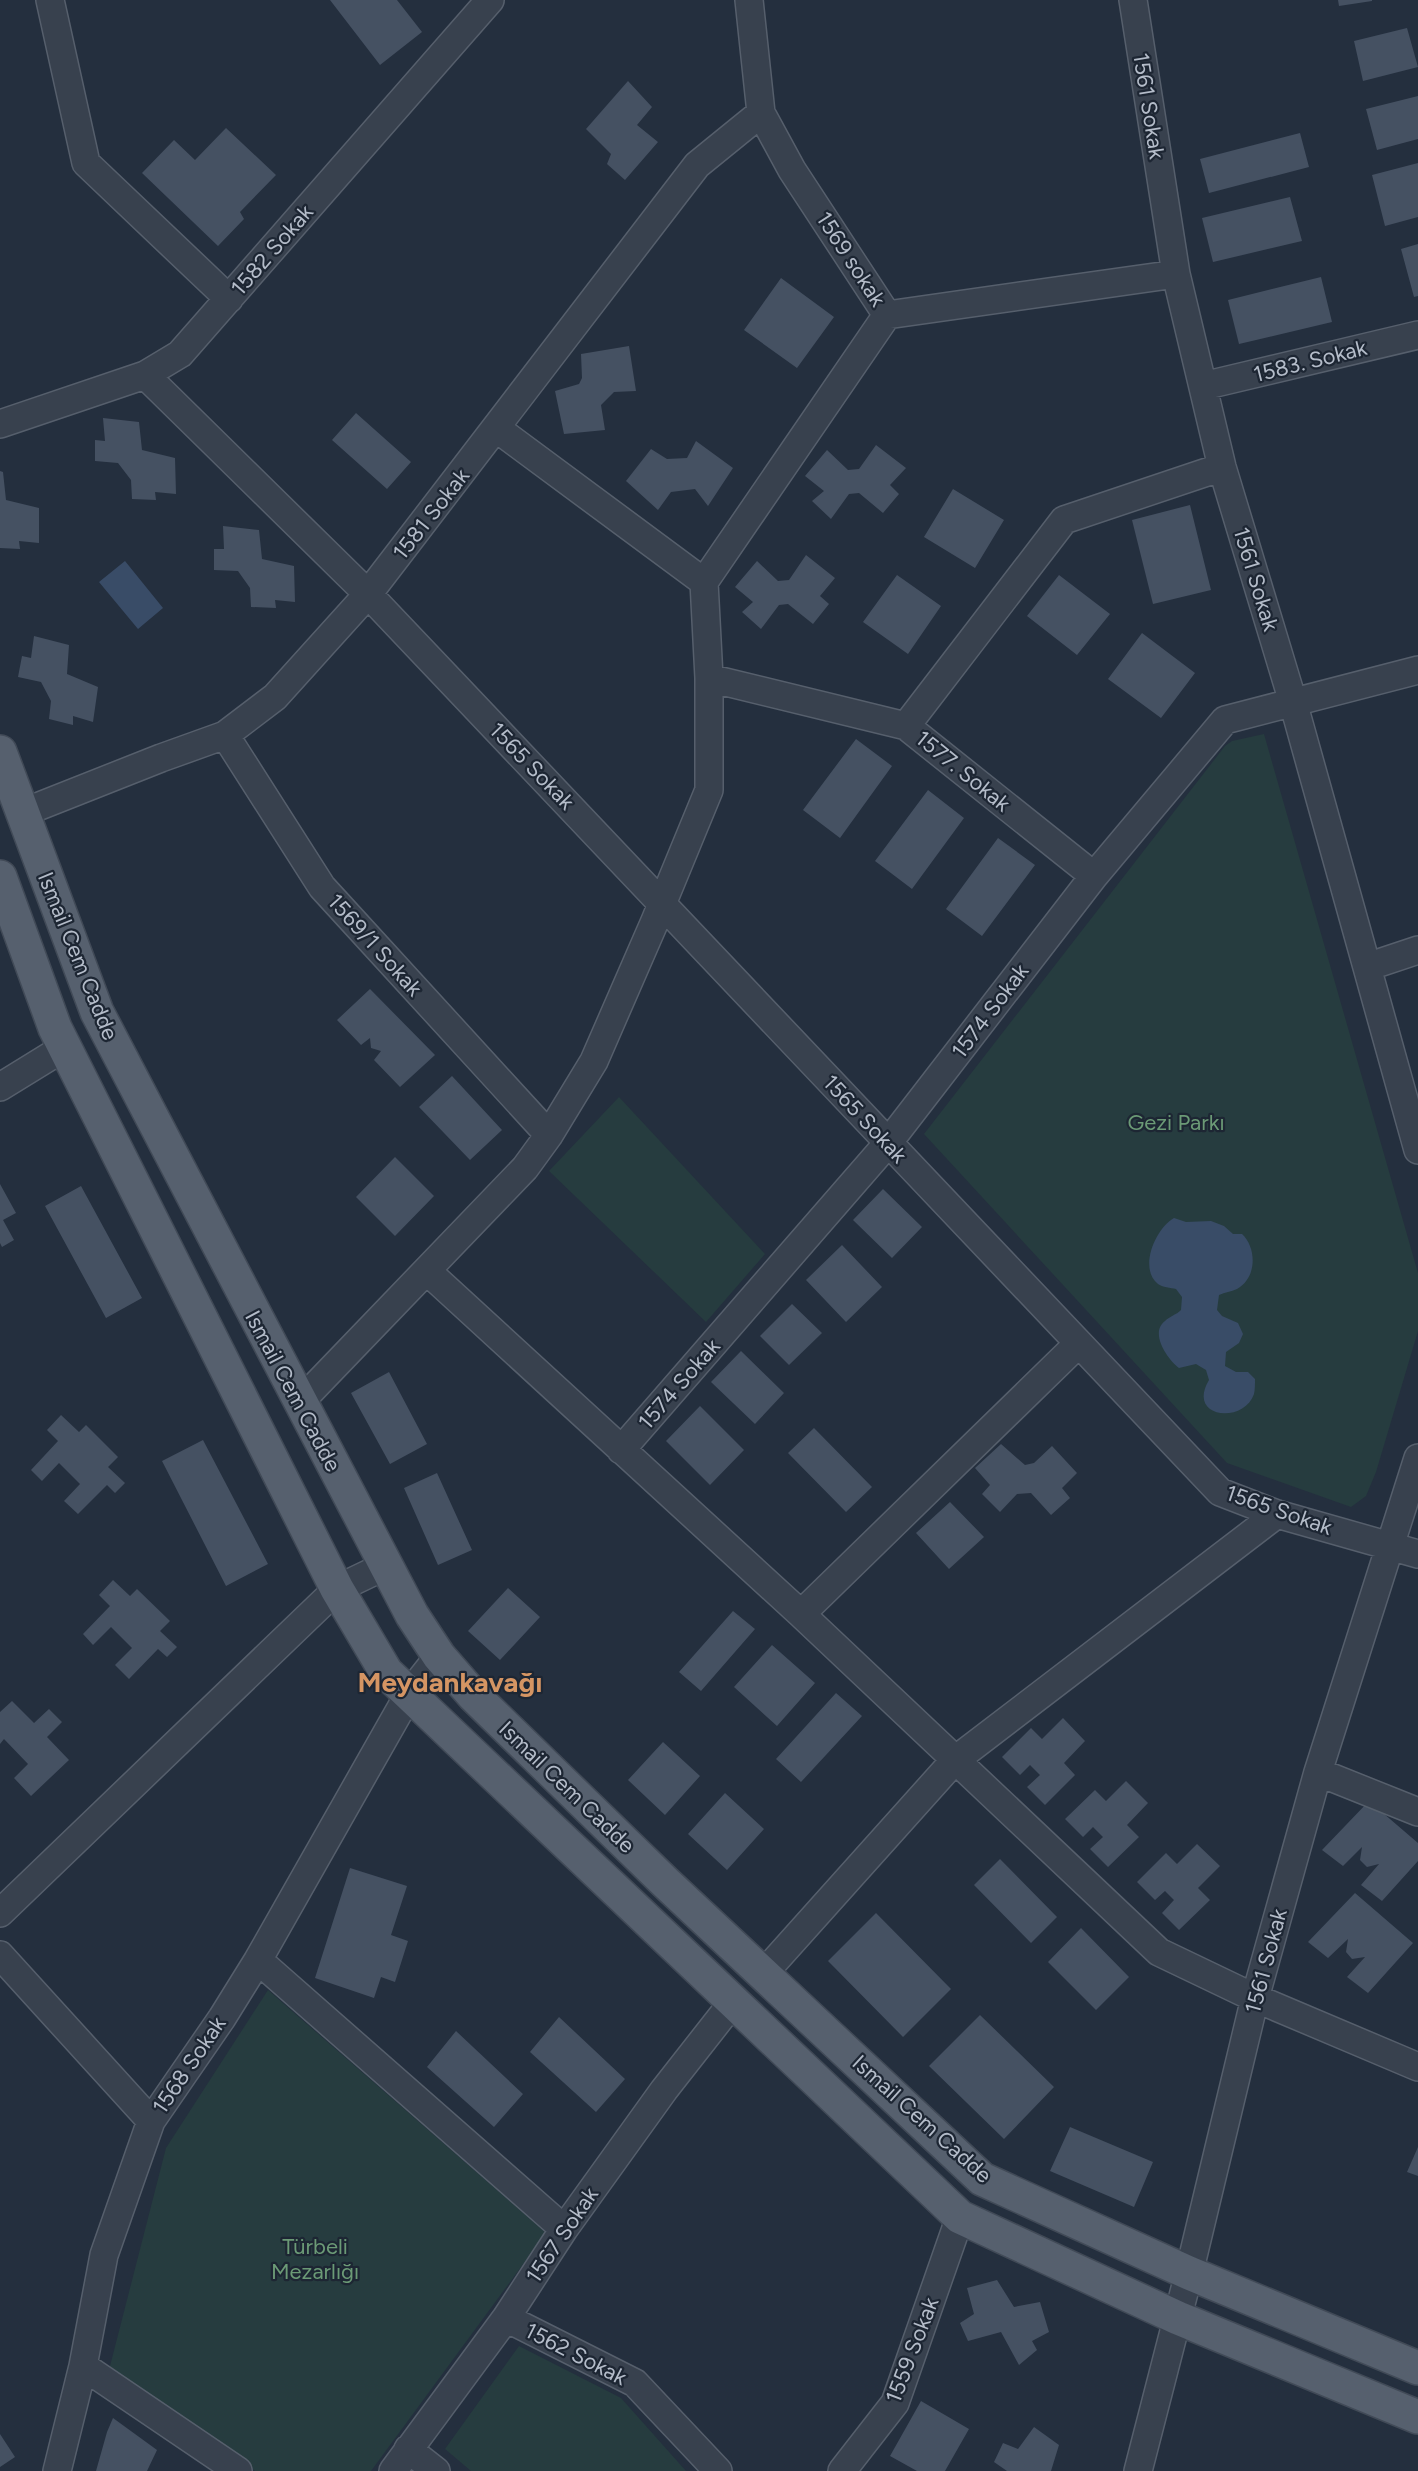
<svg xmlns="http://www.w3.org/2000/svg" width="1418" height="2471" font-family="Figtree,sans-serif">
	<rect width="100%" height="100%" fill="#242f3e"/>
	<!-- green -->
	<path fill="#263c3f" d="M 1264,734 L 1418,1273 L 1418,1331 L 1376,1472 L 1366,1496 L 1351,1507 L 1227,1463 L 924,1134 L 1225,746 L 1232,741 Z
		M 619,1097 L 765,1254 L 706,1322 L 549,1171 Z
		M 268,1990 L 546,2233 L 371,2471 L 255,2471 L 109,2370 L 166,2148 Z
		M 519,2346 L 621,2398 L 686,2471 L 471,2471 L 445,2449 Z"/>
	<!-- water -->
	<path fill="#394c67" d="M 125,561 L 163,608 L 138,629 L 99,582 Z
		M 1174,1218 L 1186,1222 L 1211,1221 L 1224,1226 L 1233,1234 L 1242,1234 C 1257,1248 1257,1278 1237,1289 C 1231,1292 1225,1292 1219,1295 L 1217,1310 L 1222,1316 L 1238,1323 L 1243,1334 L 1239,1343 L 1226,1352 L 1225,1366 L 1236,1372 L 1248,1372 L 1255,1379 C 1255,1383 1255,1390 1254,1394 C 1244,1424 1186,1419 1209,1380 L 1206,1370 L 1196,1364 L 1179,1368 C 1168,1360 1149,1333 1165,1321 C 1170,1316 1176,1315 1181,1310 L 1182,1297 L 1176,1289 C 1171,1288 1162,1287 1158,1284 C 1138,1268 1156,1228 1174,1218 Z"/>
	<!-- building -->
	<path fill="#455162" d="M 330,0 L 397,0 L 422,32 L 380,65 Z
		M 1338,0 L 1372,0 L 1372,1 L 1339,6 Z
		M 1407,28 L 1418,67 L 1363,81 L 1354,41 Z
		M 628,81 L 652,107 L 637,125 L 658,142 L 625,180 L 607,164 L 611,154 L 586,129 Z
		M 1418,96 L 1418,139 L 1377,150 L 1366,109 Z
		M 226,128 L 276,175 L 240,212 L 244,219 L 218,246 L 142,173 L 174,140 L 195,160 Z
		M 1300,133 L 1309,167 L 1209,193 L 1200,159 Z
		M 1418,163 L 1418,217 L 1385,226 L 1372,175 Z
		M 1290,197 L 1302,241 L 1213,262 L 1202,218 Z
		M 1418,244 L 1418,296 L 1414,297 L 1401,249 Z
		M 1321,277 L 1332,322 L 1239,344 L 1228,300 Z
		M 781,278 L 834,317 L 797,368 L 744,330 Z
		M 629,346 L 636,391 L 614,392 L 601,405 L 605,430 L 564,434 L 555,391 L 579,384 L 582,378 L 581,354 Z
		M 356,413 L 411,462 L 387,489 L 332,440 Z
		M 103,418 L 139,422 L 142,450 L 175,458 L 176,494 L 155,492 L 156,500 L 132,499 L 131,480 L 118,463 L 95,461 L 95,440 L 105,441 Z
		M 696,441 L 733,468 L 708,506 L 695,489 L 671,492 L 658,510 L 626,481 L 651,449 L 667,459 L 687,458 Z
		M 876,445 L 906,468 L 890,485 L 899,494 L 883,513 L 859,493 L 849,494 L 831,519 L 812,501 L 824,491 L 805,476 L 827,450 L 848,470 L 859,469 Z
		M 0,471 L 3,472 L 6,500 L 39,508 L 39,543 L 19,541 L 20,549 L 0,548 Z
		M 953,489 L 1004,520 L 975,568 L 924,537 Z
		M 1190,505 L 1211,590 L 1153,604 L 1132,520 Z
		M 223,526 L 259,530 L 262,559 L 294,566 L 295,602 L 275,600 L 276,608 L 251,607 L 250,588 L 238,571 L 214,570 L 214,549 L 224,549 Z
		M 806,555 L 835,578 L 820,596 L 829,604 L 813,624 L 788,604 L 779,605 L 761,629 L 742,612 L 753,602 L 735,587 L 757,561 L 778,581 L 789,580 Z
		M 897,575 L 941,606 L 908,654 L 863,622 Z
		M 1059,575 L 1110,614 L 1077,655 L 1027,616 Z
		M 1142,633 L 1195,673 L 1161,718 L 1108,679 Z
		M 34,636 L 69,645 L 67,674 L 98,687 L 93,722 L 73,716 L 73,725 L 49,719 L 51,701 L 41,682 L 18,677 L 22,656 L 31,658 Z
		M 856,739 L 892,766 L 840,838 L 803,810 Z
		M 928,790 L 964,818 L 912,889 L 875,861 Z
		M 998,838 L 1035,865 L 982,936 L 946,909 Z
		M 370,989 L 435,1055 L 400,1087 L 374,1060 L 381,1051 L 371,1048 L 370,1038 L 361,1045 L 337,1020 Z
		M 452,1076 L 502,1130 L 470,1160 L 419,1107 Z
		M 395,1157 L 434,1196 L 395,1236 L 356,1197 Z
		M 0,1184 L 16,1213 L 3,1220 L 14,1240 L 2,1247 L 0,1243 Z
		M 81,1186 L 142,1298 L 106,1318 L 45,1206 Z
		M 883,1189 L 922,1227 L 892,1258 L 853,1220 Z
		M 842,1245 L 882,1287 L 846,1322 L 806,1280 Z
		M 792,1304 L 822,1333 L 789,1365 L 760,1336 Z
		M 741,1351 L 784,1393 L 755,1424 L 711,1382 Z
		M 389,1372 L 427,1444 L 390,1464 L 351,1393 Z
		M 700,1406 L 744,1450 L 710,1485 L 666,1441 Z
		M 61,1415 L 79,1432 L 86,1425 L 118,1457 L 108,1467 L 125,1483 L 115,1493 L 107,1485 L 78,1514 L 64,1501 L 80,1484 L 59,1463 L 42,1481 L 31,1470 L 58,1441 L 47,1430 Z
		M 814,1428 L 872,1487 L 846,1512 L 788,1453 Z
		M 203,1440 L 268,1564 L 226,1586 L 162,1461 Z
		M 1001,1444 L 1025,1465 L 1034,1463 L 1052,1446 L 1077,1473 L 1062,1488 L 1070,1498 L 1051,1515 L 1031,1493 L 1017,1494 L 1000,1512 L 982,1494 L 990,1485 L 975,1468 Z
		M 437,1473 L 472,1550 L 438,1565 L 404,1488 Z
		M 950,1502 L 984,1537 L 949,1569 L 916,1533 Z
		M 113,1580 L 130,1596 L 137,1589 L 170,1621 L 160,1631 L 177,1647 L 167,1657 L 158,1649 L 129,1679 L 115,1665 L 132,1648 L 111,1627 L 93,1645 L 83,1634 L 110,1606 L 99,1595 Z
		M 508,1588 L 540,1617 L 500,1660 L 468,1631 Z
		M 733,1611 L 755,1629 L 701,1691 L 679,1672 Z
		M 772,1645 L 815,1683 L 777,1726 L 734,1687 Z
		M 836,1693 L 862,1716 L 801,1782 L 776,1759 Z
		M 12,1701 L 34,1723 L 49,1709 L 62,1722 L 47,1737 L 69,1760 L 31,1796 L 14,1778 L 28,1764 L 4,1739 L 0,1744 L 0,1712 Z
		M 1063,1718 L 1085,1741 L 1064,1763 L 1075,1775 L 1045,1805 L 1027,1787 L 1040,1775 L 1030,1765 L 1020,1775 L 1002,1757 L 1031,1728 L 1042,1739 Z
		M 663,1742 L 700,1776 L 665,1815 L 628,1780 Z
		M 1126,1781 L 1148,1803 L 1127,1825 L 1139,1837 L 1108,1867 L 1090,1849 L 1103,1837 L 1093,1827 L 1083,1837 L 1065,1819 L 1095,1790 L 1106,1801 Z
		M 725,1793 L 764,1829 L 727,1870 L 688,1834 Z
		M 1369,1801 L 1418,1843 L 1418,1861 L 1382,1901 L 1361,1885 L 1379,1864 L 1367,1867 L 1360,1860 L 1362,1847 L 1343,1866 L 1322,1850 Z
		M 1197,1844 L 1220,1866 L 1198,1888 L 1210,1900 L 1179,1930 L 1162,1913 L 1174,1900 L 1165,1891 L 1155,1900 L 1137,1882 L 1166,1853 L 1177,1864 Z
		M 1000,1859 L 1057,1917 L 1031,1943 L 974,1885 Z
		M 350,1868 L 407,1886 L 391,1935 L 408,1941 L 395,1982 L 381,1977 L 374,1998 L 315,1978 Z
		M 1355,1893 L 1413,1943 L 1368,1993 L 1347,1977 L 1365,1957 L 1352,1959 L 1346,1952 L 1348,1939 L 1328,1958 L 1308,1942 Z
		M 876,1913 L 951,1989 L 903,2037 L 828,1961 Z
		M 1081,1928 L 1129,1977 L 1096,2010 L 1048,1962 Z
		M 980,2015 L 1054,2087 L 1004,2139 L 929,2066 Z
		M 559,2017 L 625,2079 L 596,2112 L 530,2052 Z
		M 456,2031 L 523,2094 L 494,2127 L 427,2067 Z
		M 1070,2127 L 1153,2162 L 1134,2207 L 1050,2171 Z
		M 1418,2147 L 1418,2176 L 1407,2172 Z
		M 997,2280 L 1014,2307 L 1040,2302 L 1049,2332 L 1032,2341 L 1037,2350 L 1019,2365 L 1001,2332 L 968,2341 L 960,2323 L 974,2314 L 967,2288 Z
		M 921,2401 L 969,2429 L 945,2471 L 917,2471 L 890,2456 Z
		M 113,2418 L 157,2450 L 147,2471 L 96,2471 L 107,2432 Z
		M 1034,2427 L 1059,2445 L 1051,2471 L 1007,2471 L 994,2462 L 1003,2443 L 1018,2449 Z
		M 0,2434 L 15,2457 L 0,2467 Z"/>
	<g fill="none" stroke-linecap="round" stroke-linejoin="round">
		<defs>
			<path id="minor" d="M 50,0 L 86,163 L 229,299
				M 749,0 L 761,113 L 792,170 L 887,315 L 1176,274
				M 1133,0 L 1176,274 L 1222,467 L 1293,702 L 1418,1150
				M 145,375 L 368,594 L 1220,1492 L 1277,1514 L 1418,1554
				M 1203,386 L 1418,335
				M 0,424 L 145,375 L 180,354 L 490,0
				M 496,428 L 704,582
				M 709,678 L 906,726 L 1094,876
				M 906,726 L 1064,520 L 1222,467
				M 225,735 L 322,887 L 549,1135
				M 22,813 L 161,758 L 225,735 L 275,697 L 368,594 L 697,165 L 761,113
				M 1367,967 L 1418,950
				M 0,1087 L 65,1047
				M 427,1271 L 801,1614 L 1159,1952 L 1255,1998 L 1418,2067
				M 299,1403 L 525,1168 L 549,1135 L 594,1061 L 655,921 L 709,790 L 709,678 L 704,582 L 887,315
				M 621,1450 L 888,1143 L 1094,876 L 1225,720 L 1418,670
				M 801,1614 L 1078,1344
				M 1318,1772 L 1418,1812
				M 0,1913 L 337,1589 L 385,1566
				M 0,1955 L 151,2121
				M 258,1960 L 564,2229
				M 764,1973 L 954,1761 L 1277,1514
				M 506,2318 L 635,2383 L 718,2471
				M 83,2366 L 238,2471
				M 408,2449 L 436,2471
				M 57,2471 L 83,2366 L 104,2255 L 151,2121 L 222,2018 L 258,1960 L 409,1694 L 439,1656
				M 393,2471 L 506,2318 L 564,2229 L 664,2090 L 733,2002
				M 842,2471 L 895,2403 L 960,2217
				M 1138,2471 L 1189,2273 L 1255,1998 L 1318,1772 L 1418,1458"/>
			<path id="major" d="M 0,752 L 97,1012 L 412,1615 L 439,1656 L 473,1695 L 665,1882 L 982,2179 L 1189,2273 L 1418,2368
				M 0,877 L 55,1028 L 337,1589 L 386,1672 L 960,2217 L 1178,2318 L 1418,2417"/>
		</defs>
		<!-- minor casing -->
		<use href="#minor" stroke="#565f6c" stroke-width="30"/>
		<!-- major casing -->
		<use href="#major" stroke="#414a57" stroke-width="36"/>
		<!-- minor -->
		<use href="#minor" stroke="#38414e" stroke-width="27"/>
		<!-- major -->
		<use href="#major" stroke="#56606e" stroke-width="33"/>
	</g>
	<g text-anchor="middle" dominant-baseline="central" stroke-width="4.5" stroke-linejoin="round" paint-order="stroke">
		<!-- street labels -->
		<g font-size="22" fill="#b4bcc9" stroke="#1d2633">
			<text transform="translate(1149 106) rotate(81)">1561 Sokak</text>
			<text transform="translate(272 250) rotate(-49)">1582 Sokak</text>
			<text transform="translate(851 259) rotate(57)">1569 sokak</text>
			<text transform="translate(1310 361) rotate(-14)">1583. Sokak</text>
			<text transform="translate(431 514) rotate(-52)">1581 Sokak</text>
			<text transform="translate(1256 579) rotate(73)">1561 Sokak</text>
			<text transform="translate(532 766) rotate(46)">1565 Sokak</text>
			<text transform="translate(963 771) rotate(39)">1577. Sokak</text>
			<text transform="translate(375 945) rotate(48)">1569/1 Sokak</text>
			<text transform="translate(78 956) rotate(68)">Ismail Cem Cadde</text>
			<text transform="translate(990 1011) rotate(-53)">1574 Sokak</text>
			<text transform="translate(865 1119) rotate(47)">1565 Sokak</text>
			<text transform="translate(679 1384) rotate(-49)">1574 Sokak</text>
			<text transform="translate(293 1391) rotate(62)">Ismail Cem Cadde</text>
			<text transform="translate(1279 1510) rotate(19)">1565 Sokak</text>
			<text transform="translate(567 1787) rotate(44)">Ismail Cem Cadde</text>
			<text transform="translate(1266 1961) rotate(-75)">1561 Sokak</text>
			<text transform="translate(189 2065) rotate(-56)">1568 Sokak</text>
			<text transform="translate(922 2119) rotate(42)">Ismail Cem Cadde</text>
			<text transform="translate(562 2235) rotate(-56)">1567 Sokak</text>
			<text transform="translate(912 2350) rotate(-69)">1559 Sokak</text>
			<text transform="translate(576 2354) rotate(27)">1562 Sokak</text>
		</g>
		<!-- park labels -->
		<g font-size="22" fill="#6b9a76" stroke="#1d2633">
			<text x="1176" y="1122">Gezi Parkı</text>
			<text x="315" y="2246">Türbeli<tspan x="315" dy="25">Mezarlığı</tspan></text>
		</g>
		<!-- district labels -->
		<g font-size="28" font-weight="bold" fill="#d59563" stroke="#1d2633">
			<text x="450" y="1682">Meydankavağı</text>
		</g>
	</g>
</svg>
